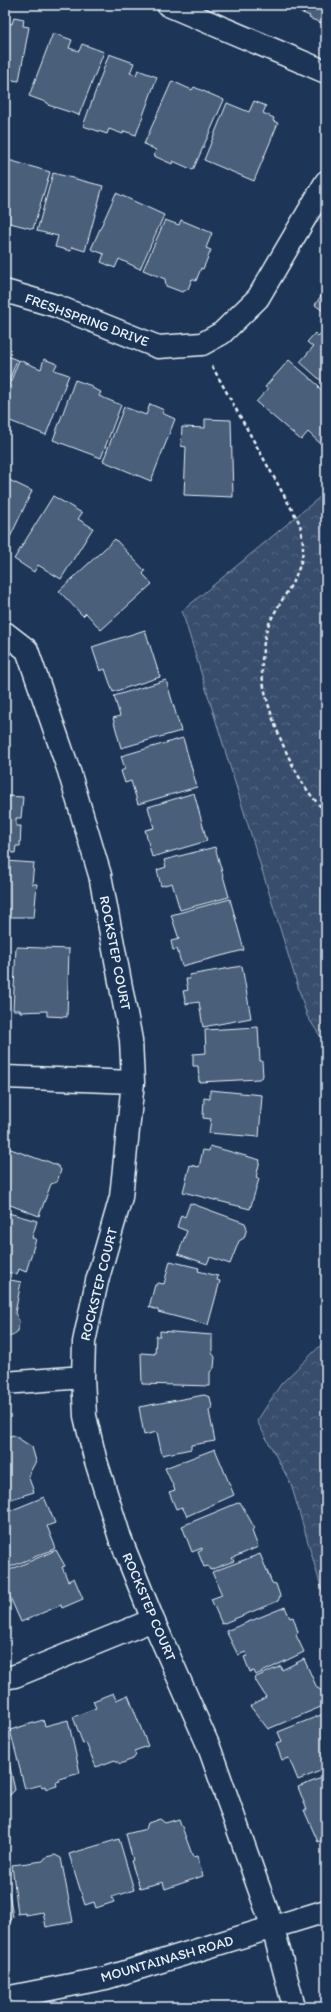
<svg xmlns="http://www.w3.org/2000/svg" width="331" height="2012" font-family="Itim,sans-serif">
	<defs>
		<pattern id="park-crowns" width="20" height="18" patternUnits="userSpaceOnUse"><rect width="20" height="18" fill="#374d6c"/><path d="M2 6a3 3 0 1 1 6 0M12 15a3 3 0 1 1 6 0" fill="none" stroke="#546782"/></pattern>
	</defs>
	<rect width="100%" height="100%" fill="#1d3557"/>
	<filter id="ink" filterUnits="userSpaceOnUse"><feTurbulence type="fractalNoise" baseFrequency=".025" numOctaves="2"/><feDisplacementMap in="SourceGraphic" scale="8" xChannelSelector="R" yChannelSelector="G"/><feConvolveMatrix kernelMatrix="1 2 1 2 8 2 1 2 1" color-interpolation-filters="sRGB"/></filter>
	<g filter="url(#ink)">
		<!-- park -->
		<path fill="url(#park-crowns)" stroke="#909fb2" d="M 326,492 L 326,1045 L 307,1016 L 182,611 Z
			M 326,1330 L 326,1604 L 291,1484 L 257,1421 L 281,1384 L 324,1342 Z"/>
		<!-- building -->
		<path fill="#495e7a" stroke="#e8f1f8" d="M 282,5 L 326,5 L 326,25 L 309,18 L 310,16 Z
			M 14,17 L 24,19 L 23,26 L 29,27 L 19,81 L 5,79 L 5,22 L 12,24 Z
			M 53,33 L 72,40 L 69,48 L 79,51 L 82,44 L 104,52 L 79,115 L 48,105 L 48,103 L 29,96 Z
			M 109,54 L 134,63 L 130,73 L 136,75 L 138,70 L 157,77 L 136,135 L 124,131 L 123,134 L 109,129 L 107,134 L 83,126 Z
			M 172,81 L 192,90 L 194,87 L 224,100 L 193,170 L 173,161 L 172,164 L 154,156 L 156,150 L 144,144 Z
			M 254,101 L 266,106 L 263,113 L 274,118 L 273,121 L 278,123 L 254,181 L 204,160 L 227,103 L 249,112 Z
			M 5,159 L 50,172 L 33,229 L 10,223 L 8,231 L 5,231 Z
			M 53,173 L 103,186 L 85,251 L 72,247 L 71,251 L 55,247 L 58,236 L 37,231 Z
			M 116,193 L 164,215 L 140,269 L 119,259 L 115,268 L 101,262 L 104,254 L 91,249 Z
			M 165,220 L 179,225 L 181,220 L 212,233 L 206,248 L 211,250 L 203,269 L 201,268 L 196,281 L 192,279 L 188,289 L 182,292 L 166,286 L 165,279 L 143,270 Z
			M 326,288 L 326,313 L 315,305 Z
			M 326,328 L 326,385 L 300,362 L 313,347 L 307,342 L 315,333 L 318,336 Z
			M 5,355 L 17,360 L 5,391 Z
			M 44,359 L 57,364 L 54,370 L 69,375 L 46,435 L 5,419 L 5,396 L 19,360 L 41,369 Z
			M 289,360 L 319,386 L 318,387 L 326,394 L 326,443 L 324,441 L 322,445 L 308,432 L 301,440 L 256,402 L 268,389 L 265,387 Z
			M 75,380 L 92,386 L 92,388 L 101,392 L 99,396 L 121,405 L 101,458 L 53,440 Z
			M 150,404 L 164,410 L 162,413 L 175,419 L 151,481 L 103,461 L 124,407 L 146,415 Z
			M 205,419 L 231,420 L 233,497 L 184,495 L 186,447 L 181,446 L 182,427 L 205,428 Z
			M 5,478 L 32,491 L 5,548 Z
			M 53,496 L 82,513 L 78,519 L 93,528 L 61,579 L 38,565 L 34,572 L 14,559 Z
			M 115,539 L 145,571 L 143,574 L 152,584 L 101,630 L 86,613 L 83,616 L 59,591 Z
			M 145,630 L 160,677 L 113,692 L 105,669 L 100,671 L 92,647 Z
			M 166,680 L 181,731 L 121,748 L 113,718 L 120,716 L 114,696 Z
			M 183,738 L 197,787 L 138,804 L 131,781 L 125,783 L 121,771 L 125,769 L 121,756 Z
			M 194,793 L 207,841 L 152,857 L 145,830 L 154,828 L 148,807 Z
			M 5,796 L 23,797 L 21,818 L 16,818 L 16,826 L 21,826 L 20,846 L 16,846 L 15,853 L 5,852 Z
			M 215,847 L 229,897 L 180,910 L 172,883 L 161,886 L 157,870 L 166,867 L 164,860 Z
			M 5,861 L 34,863 L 32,884 L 37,884 L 34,917 L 5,917 Z
			M 230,899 L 244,950 L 182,966 L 177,949 L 173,950 L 171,941 L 179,939 L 171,915 Z
			M 16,947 L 69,949 L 67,1017 L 47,1016 L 47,1011 L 20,1012 L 20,1010 L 13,1010 Z
			M 242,966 L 251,1018 L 203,1027 L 199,1002 L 186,1004 L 183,991 L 188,990 L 186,979 L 190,979 L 189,975 Z
			M 258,1027 L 260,1061 L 262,1061 L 263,1076 L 259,1079 L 199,1082 L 198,1066 L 193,1066 L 193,1054 L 206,1053 L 205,1030 Z
			M 210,1090 L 262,1095 L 259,1137 L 209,1133 L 211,1119 L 203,1118 L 204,1098 L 210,1099 Z
			M 210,1146 L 260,1160 L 256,1178 L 259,1179 L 250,1209 L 183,1192 L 190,1165 L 199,1167 L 203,1150 L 209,1151 Z
			M 5,1147 L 44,1161 L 47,1161 L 58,1166 L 61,1170 L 57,1182 L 51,1184 L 39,1216 L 5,1203 Z
			M 190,1203 L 245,1223 L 247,1228 L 244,1238 L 239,1241 L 230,1264 L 210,1257 L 207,1264 L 178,1254 L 187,1231 L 177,1227 L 181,1215 L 185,1217 Z
			M 5,1212 L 37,1221 L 32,1238 L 36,1239 L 26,1272 L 19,1269 L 17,1275 L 5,1271 Z
			M 170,1261 L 199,1268 L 198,1271 L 218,1276 L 217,1280 L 220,1281 L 208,1325 L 158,1312 L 158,1310 L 149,1307 L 155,1285 L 157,1285 L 158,1283 L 164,1284 Z
			M 5,1279 L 21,1282 L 15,1313 L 19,1321 L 18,1331 L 12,1336 L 5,1336 Z
			M 160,1331 L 212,1335 L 212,1353 L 215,1357 L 214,1368 L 210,1372 L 210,1386 L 142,1384 L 141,1353 L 155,1354 L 156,1336 L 160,1336 Z
			M 204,1395 L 210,1397 L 212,1407 L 209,1411 L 215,1441 L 191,1445 L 191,1449 L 162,1455 L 157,1432 L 144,1435 L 139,1407 Z
			M 13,1435 L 32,1447 L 36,1461 L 28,1476 L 34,1492 L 5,1501 L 5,1438 Z
			M 215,1449 L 234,1495 L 187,1516 L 182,1507 L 176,1509 L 169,1492 L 175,1490 L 165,1468 Z
			M 44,1497 L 55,1523 L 47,1526 L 55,1546 L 54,1549 L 5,1569 L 5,1513 Z
			M 240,1502 L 254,1527 L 252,1531 L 258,1547 L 232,1558 L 234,1561 L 210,1570 L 208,1566 L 204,1567 L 198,1552 L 202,1550 L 202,1548 L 192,1552 L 182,1526 Z
			M 56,1550 L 65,1566 L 62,1567 L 68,1581 L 74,1578 L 83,1599 L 62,1608 L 61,1605 L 21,1622 L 5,1586 L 5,1572 Z
			M 260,1554 L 272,1583 L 276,1584 L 280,1596 L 278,1601 L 222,1624 L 211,1599 L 222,1595 L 212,1572 Z
			M 285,1607 L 290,1618 L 293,1617 L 298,1632 L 296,1635 L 304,1652 L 256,1675 L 254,1671 L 250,1672 L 244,1657 L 247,1656 L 246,1652 L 238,1655 L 226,1631 Z
			M 304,1659 L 317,1688 L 321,1690 L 325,1700 L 323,1706 L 268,1729 L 250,1706 L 266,1697 L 254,1678 L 281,1666 L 282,1670 Z
			M 113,1693 L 116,1700 L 128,1695 L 148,1746 L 134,1751 L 136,1755 L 133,1759 L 120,1764 L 115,1760 L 96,1767 L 86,1743 L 83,1744 L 73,1717 L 96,1708 L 93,1701 Z
			M 326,1713 L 325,1769 L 298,1780 L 289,1758 L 282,1760 L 276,1744 L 282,1742 L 278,1732 Z
			M 43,1720 L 45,1726 L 68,1720 L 80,1773 L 59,1779 L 60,1781 L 56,1782 L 57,1786 L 46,1789 L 45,1786 L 42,1787 L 41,1785 L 25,1789 L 10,1730 Z
			M 5,1744 L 15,1790 L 10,1795 L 5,1797 Z
			M 324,1777 L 326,1779 L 326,1839 L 318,1842 L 304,1810 L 307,1810 L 298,1787 Z
			M 160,1819 L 165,1823 L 179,1819 L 193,1857 L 197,1856 L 203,1876 L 165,1889 L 163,1882 L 140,1888 L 131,1861 L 133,1860 L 126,1834 L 146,1829 L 148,1823 Z
			M 119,1839 L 134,1890 L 112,1897 L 114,1902 L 96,1908 L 94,1902 L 85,1905 L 69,1854 Z
			M 55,1855 L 61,1858 L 73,1922 L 46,1927 L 43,1912 L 26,1915 L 25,1913 L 18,1914 L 12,1865 L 43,1861 L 46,1857 Z
			M 5,1884 L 6,1892 L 9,1892 L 13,1917 L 10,1918 L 11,1922 L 5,1922 Z"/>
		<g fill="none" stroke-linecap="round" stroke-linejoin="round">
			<defs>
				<path id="minor" d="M 168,5 L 326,72
					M 5,291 L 56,306 L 158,347 L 202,344 L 222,333 L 258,298 L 326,182
					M 5,633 L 27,650 L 69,771 L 100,875 L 131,1040 L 133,1082 L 121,1197 L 97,1281 L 84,1342 L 83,1377 L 85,1416 L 95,1458 L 120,1538 L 153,1620 L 209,1747 L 273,1928 L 294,2007
					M 5,1077 L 133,1082
					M 5,1383 L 83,1377
					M 5,1678 L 15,1676 L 153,1620
					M 5,1998 L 106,1978 L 326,1911"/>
			</defs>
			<!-- minor casing -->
			<use href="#minor" stroke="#e8f1f8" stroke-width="25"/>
			<!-- path -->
			<path stroke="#e8f1f8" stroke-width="2.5" stroke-dasharray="4 3" stroke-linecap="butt" d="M 212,366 L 300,524 C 301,531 303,539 303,546 C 303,576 279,600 268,626 C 264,635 261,662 262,672 C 264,708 297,789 326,811"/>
			<!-- minor -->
			<use href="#minor" stroke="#1d3557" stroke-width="22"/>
		</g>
	</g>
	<g text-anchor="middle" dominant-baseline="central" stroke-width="4" stroke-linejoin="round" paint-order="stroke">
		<!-- street labels -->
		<g font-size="14" fill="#e8f1f8" stroke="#1d3557">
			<text transform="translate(87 320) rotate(20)">FRESHSPRING DRIVE</text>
			<text transform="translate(115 953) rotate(79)">ROCKSTEP COURT</text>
			<text transform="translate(99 1284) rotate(-76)">ROCKSTEP COURT</text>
			<text transform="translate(149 1607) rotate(67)">ROCKSTEP COURT</text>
			<text transform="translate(167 1959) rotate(-16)">MOUNTAINASH ROAD</text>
		</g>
	</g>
	<!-- margin -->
	<rect width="331" height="2012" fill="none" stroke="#1d3557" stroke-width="20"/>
	<rect x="10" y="10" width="311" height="1992" fill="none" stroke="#e8f1f8" stroke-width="1.5" filter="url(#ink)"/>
</svg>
